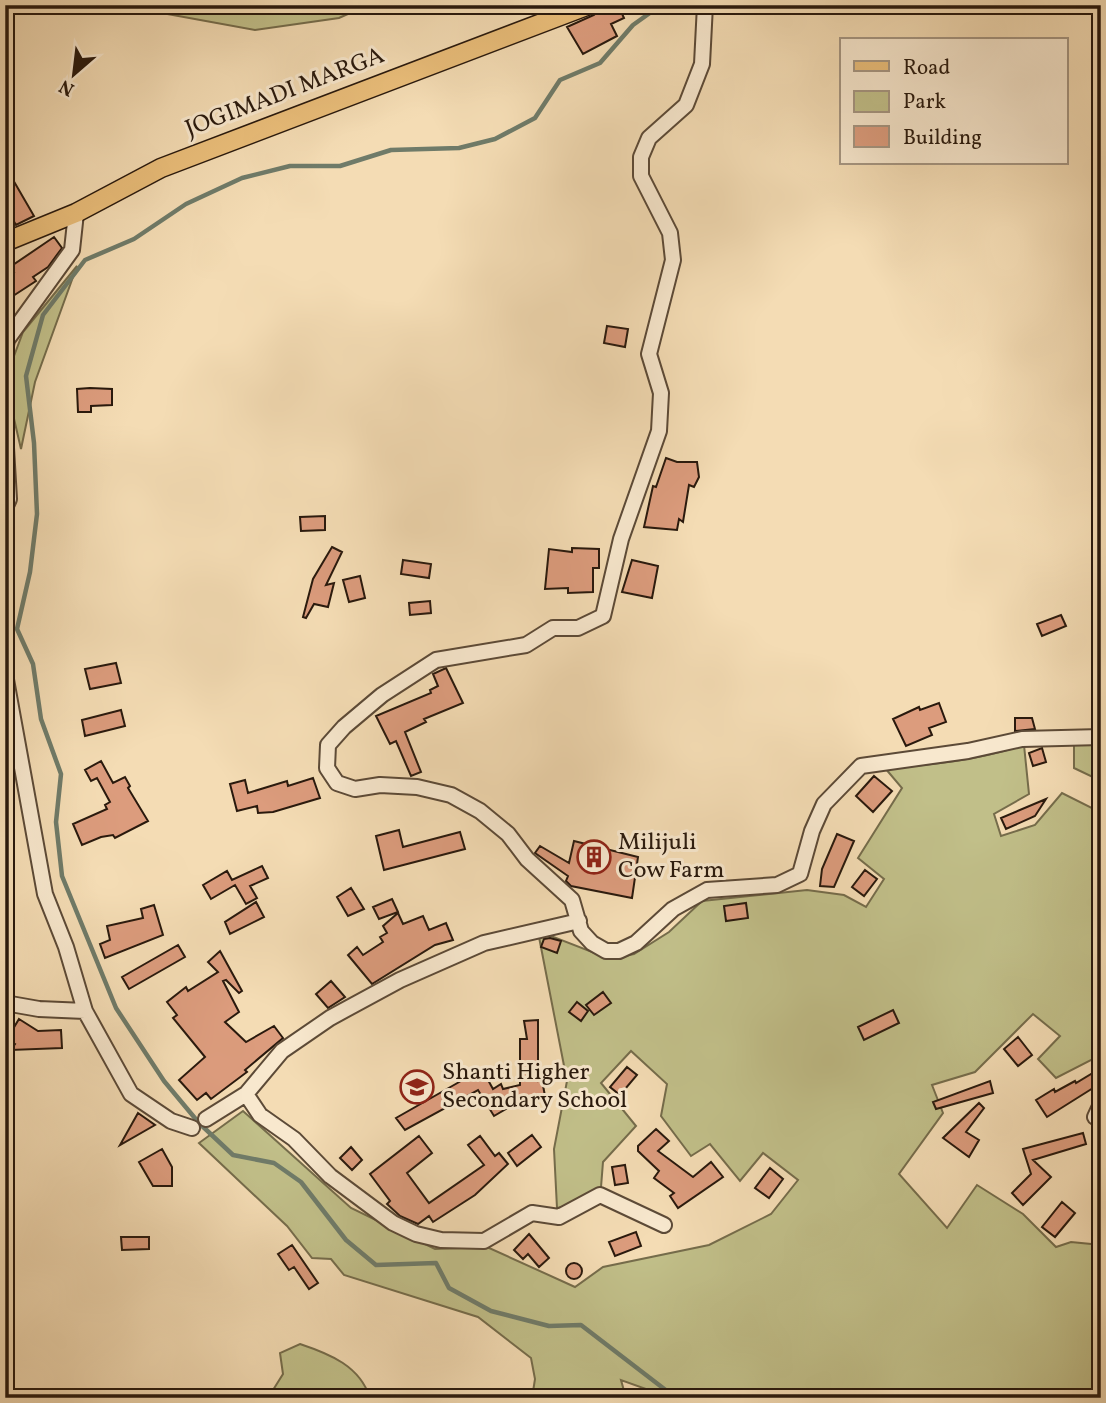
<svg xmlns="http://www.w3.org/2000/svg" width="1106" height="1403" font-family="Vollkorn,serif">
	<rect width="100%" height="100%" fill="#f4dcb4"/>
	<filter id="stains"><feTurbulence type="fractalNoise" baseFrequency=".00286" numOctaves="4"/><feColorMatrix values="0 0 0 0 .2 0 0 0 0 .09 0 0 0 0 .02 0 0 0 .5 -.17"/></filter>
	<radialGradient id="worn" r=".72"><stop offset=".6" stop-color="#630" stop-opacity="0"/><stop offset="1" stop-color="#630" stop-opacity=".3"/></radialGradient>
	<!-- green -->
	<path fill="#c1bf89" stroke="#756c4b" stroke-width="2" d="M 118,5 L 368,5 L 339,18 L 255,30 Z
		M 77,266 L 35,382 L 21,449 L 5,380 L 23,332 Z
		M 1101,743 L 1101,781 L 1074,768 L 1074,745 Z
		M 1024,745 L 1029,794 L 994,814 L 1001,836 L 1035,825 L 1062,793 L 1092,808 L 1101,817 L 1101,1055 L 1056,1078 L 1038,1059 L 1060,1036 L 1033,1014 L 975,1072 L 932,1085 L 943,1113 L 899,1174 L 947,1228 L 977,1185 L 1023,1214 L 1056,1247 L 1071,1242 L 1101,1245 L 1101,1398 L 671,1398 L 621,1380 L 626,1398 L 532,1398 L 535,1379 L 531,1358 L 478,1317 L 344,1275 L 331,1259 L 312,1258 L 287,1226 L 199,1143 L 243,1111 L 351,1208 L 435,1249 L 487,1247 L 575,1287 L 603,1267 L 709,1245 L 771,1214 L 798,1180 L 763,1153 L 740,1181 L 710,1144 L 691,1156 L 661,1116 L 667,1084 L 631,1051 L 601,1083 L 636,1126 L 603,1162 L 600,1200 L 557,1208 L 554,1149 L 567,1081 L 539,937 L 546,934 L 610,959 L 634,954 L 669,932 L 702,901 L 807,890 L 844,895 L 866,907 L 884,879 L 858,858 L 902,788 L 885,768 C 933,765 978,760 1024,745 Z
		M 300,1344 C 330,1354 360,1366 370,1398 L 268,1398 L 283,1374 L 280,1353 Z"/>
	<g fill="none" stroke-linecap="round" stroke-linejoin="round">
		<!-- stream -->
		<path stroke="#6f7b69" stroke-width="4.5" d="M 661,5 L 633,25 L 600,63 L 560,80 L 535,118 L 495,139 L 459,148 L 391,150 L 340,166 L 290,166 L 242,178 L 186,204 L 134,239 L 85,260 L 43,315 L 26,376 L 34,443 L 37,514 L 30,572 L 17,629 L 33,664 L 41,719 L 61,774 L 56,822 L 62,876 L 116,1008 L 164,1081 L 199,1123 L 233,1155 L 274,1163 L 301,1182 L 346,1240 L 376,1265 L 436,1263 L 449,1288 L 491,1311 L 549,1326 L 581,1325 L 676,1398"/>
	</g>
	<!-- building -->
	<path fill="#dc9c7d" stroke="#29190d" stroke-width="2" d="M 613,5 L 618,5 L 624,18 L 611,24 L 617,36 L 583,54 L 567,27 L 594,15 L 602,7 L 603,9 Z
		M 5,166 L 34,216 L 16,225 L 5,206 Z
		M 54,237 L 62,248 L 48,267 L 33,277 L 36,281 L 13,296 L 5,285 L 5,279 L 14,272 L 10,267 Z
		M 607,326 L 628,329 L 625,347 L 604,343 Z
		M 90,388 L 112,389 L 112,405 L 91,406 L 91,412 L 78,412 L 77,389 Z
		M 666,458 L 677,462 L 697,462 L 699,477 L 694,487 L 689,485 L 683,522 L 679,519 L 677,530 L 644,527 L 653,486 L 656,487 Z
		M 325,516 L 325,530 L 301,531 L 300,517 Z
		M 332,547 L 342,552 L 326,585 L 334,583 L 328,607 L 314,604 L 306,618 L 303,617 L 313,579 Z
		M 572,548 L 599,549 L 599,568 L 593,568 L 593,592 L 568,593 L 568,588 L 545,589 L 549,549 L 572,552 Z
		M 403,560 L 431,564 L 429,578 L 401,574 Z
		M 632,560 L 658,566 L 652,598 L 622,592 Z
		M 360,576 L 365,598 L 349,602 L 343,580 Z
		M 430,601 L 431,613 L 410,615 L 409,603 Z
		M 1061,615 L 1066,626 L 1042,636 L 1037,624 Z
		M 116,663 L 121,683 L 90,689 L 85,669 Z
		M 446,668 L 463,703 L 424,719 L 426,722 L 405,732 L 421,772 L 411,776 L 396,741 L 390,744 L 376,716 L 431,693 L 430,690 L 438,686 L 433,674 Z
		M 939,703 L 946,722 L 929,728 L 932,735 L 906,746 L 893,719 L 919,707 L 920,710 Z
		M 121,710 L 125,726 L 85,736 L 82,720 Z
		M 1015,718 L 1032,718 L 1035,729 L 1015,731 Z
		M 1042,748 L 1046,762 L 1033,766 L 1029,753 Z
		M 101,761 L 113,783 L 125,777 L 130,786 L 128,788 L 148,821 L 115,838 L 113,835 L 101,837 L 82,845 L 73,824 L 107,809 L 105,805 L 110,802 L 97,778 L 91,781 L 85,770 Z
		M 874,776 L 892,791 L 873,812 L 856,796 Z
		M 313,778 L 320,798 L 273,812 L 258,813 L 257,806 L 237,811 L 230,784 L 245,780 L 248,793 L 287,781 L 288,786 Z
		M 1046,799 L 1035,816 L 1006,829 L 1001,818 Z
		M 399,830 L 403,847 L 460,832 L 465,849 L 384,870 L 376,836 Z
		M 837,834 L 854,841 L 834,887 L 820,886 L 822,869 Z
		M 574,841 L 638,857 L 632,898 L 571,886 L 566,881 L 568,876 L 535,853 L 540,846 L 569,863 Z
		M 262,866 L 268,878 L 250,886 L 257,898 L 246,904 L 235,885 L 211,899 L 203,885 L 227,871 L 232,880 Z
		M 865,870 L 877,879 L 864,896 L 852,887 Z
		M 351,888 L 364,909 L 348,916 L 337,897 Z
		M 392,899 L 398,912 L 379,919 L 373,907 Z
		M 256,902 L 264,917 L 230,934 L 225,922 Z
		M 746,903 L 748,918 L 726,921 L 724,906 Z
		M 154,905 L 163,935 L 105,958 L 100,944 L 110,940 L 107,926 L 143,918 L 141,909 Z
		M 398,913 L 403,924 L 423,916 L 429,930 L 446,923 L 453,940 L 435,945 L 372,984 L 348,955 L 357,947 L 363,955 L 383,942 L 380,937 L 387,933 L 383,926 Z
		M 550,938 L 561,941 L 557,953 L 541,947 L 544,939 Z
		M 178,945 L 185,957 L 129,989 L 122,977 Z
		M 220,951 L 242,991 L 239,993 L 226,980 L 223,981 L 239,1012 L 225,1022 L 246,1042 L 274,1026 L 283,1038 L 245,1070 L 247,1072 L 211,1099 L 206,1093 L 197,1100 L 179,1080 L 205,1057 L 173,1018 L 177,1015 L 167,1002 L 186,987 L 188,991 L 218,972 L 208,962 Z
		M 331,981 L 345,997 L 328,1008 L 316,994 Z
		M 603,992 L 611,1003 L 594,1015 L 586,1005 Z
		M 577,1002 L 588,1011 L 581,1021 L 569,1012 Z
		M 893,1010 L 899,1023 L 864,1040 L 858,1027 Z
		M 19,1019 L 38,1031 L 61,1030 L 62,1048 L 11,1050 L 15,1044 L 7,1039 Z
		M 538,1020 L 538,1081 L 542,1080 L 545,1096 L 516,1103 L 494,1116 L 478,1090 L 405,1130 L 396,1118 L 482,1069 L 493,1089 L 501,1084 L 503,1089 L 520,1085 L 520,1039 L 527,1039 L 524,1021 Z
		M 1018,1037 L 1032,1055 L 1018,1066 L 1004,1049 Z
		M 627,1067 L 637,1075 L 620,1095 L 610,1087 Z
		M 1101,1068 L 1101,1083 L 1047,1117 L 1036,1100 L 1054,1089 L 1055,1092 L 1075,1081 L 1076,1083 Z
		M 990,1081 L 993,1093 L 936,1109 L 933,1102 Z
		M 979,1103 L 984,1108 L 966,1132 L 979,1140 L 969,1157 L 943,1138 Z
		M 138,1113 L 155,1125 L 120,1145 Z
		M 656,1129 L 669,1141 L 658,1151 L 693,1177 L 711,1162 L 723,1177 L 678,1208 L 670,1196 L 674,1193 L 654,1178 L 659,1171 L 638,1151 L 638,1146 Z
		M 1083,1133 L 1086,1144 L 1033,1160 L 1051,1177 L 1023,1205 L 1012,1193 L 1031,1174 L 1023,1149 Z
		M 532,1135 L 541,1147 L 517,1166 L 508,1153 Z
		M 419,1136 L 432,1153 L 407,1173 L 429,1203 L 484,1165 L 468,1145 L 480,1136 L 495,1156 L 499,1153 L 508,1164 L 475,1195 L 433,1222 L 429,1216 L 418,1224 L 400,1216 L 387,1204 L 390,1201 L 370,1174 Z
		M 351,1147 L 362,1160 L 352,1170 L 340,1158 Z
		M 162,1149 L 172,1167 L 172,1186 L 153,1186 L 139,1162 Z
		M 625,1165 L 628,1183 L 615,1185 L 612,1167 Z
		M 770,1168 L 783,1179 L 769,1198 L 755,1188 Z
		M 1062,1202 L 1075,1213 L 1055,1237 L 1042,1227 Z
		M 636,1232 L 641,1246 L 615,1256 L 609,1242 Z
		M 529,1234 L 549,1258 L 539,1267 L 528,1254 L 523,1259 L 514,1250 Z
		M 121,1237 L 149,1237 L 149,1249 L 122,1250 Z
		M 292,1245 L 318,1283 L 309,1289 L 294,1267 L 289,1270 L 278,1254 Z
		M566 1271a8 8 0 1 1 16 0a8 8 0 1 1-16 0Z"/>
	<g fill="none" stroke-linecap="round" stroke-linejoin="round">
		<defs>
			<path id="minor" d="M 705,5 L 702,64 L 686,105 L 649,138 L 641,157 L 641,176 L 670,233 L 673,260 L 649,354 L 661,393 L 659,431 L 621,539 L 603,616 L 578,628 L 553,628 L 526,645 L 436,660 L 382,695 L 344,727 L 328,745 L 327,768 L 337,783 L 355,789 L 380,785 L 417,787 L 451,795 L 480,811 L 508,834 L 527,859 L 572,900 L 581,931 L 592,943 L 606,951 L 619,951 L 636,943 L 673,909 L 707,890 L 777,885 L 800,874 L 812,831 L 824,804 L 861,766 L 968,751 L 1022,739 L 1101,737
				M 5,351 L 7,340 L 72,250 L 76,213
				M 5,431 L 9,499 L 5,508
				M 5,674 L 45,894 L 66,947 L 85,1011 L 131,1094 L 171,1121 L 192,1128
				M 5,1003 L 39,1009 L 85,1011
				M 246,1094 L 282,1051 L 330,1018 L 400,980 L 484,943 L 579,921
				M 1101,1104 L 1095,1117 L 1101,1120
				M 206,1119 L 246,1094 L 260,1115 L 294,1139 L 330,1176 L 393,1223 L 416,1234 L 441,1240 L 484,1241 L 532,1213 L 559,1217 L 600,1195 L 664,1225"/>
			<path id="major" d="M 5,242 L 76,213 L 161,168 L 589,5"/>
		</defs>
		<!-- minor casing -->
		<use href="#minor" stroke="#5c4a37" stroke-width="18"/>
		<!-- major casing -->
		<use href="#major" stroke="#29190d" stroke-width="21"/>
		<!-- minor -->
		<use href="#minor" stroke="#f8e8ce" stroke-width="14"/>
		<!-- major -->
		<use href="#major" stroke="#eabe7a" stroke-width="18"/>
	</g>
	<!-- icons -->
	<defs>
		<symbol id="building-ring" viewBox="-11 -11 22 22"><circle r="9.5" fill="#f8e8ce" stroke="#8f2418" stroke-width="1.5"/><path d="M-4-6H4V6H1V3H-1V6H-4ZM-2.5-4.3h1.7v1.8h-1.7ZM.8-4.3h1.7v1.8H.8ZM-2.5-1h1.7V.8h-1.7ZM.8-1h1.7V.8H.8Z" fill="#8f2418"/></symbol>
		<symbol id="school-ring" viewBox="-11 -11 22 22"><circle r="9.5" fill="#f8e8ce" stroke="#8f2418" stroke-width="1.5"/><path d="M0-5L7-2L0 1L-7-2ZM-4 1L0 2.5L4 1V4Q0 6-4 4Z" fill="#8f2418"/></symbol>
	</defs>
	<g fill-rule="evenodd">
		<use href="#building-ring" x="575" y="838" width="38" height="38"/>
		<use href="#school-ring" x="398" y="1068" width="38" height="38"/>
	</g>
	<g text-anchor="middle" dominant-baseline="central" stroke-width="6" stroke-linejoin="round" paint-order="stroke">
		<!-- street labels -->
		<g font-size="24" fill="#29190d" stroke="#f8e8ce">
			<text transform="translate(285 93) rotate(-21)">JOGIMADI MARGA</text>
		</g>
		<!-- poi labels -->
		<g font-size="24" fill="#29190d" stroke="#f8e8ce" text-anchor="start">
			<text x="618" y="843">Milijuli<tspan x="618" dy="28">Cow Farm</tspan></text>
			<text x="442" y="1073">Shanti Higher<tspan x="442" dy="28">Secondary School</tspan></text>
		</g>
	</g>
	<!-- margin -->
	<rect width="1106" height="1403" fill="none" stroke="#f4dcb4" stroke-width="28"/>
	<rect x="7" y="7" width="1092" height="1389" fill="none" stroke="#29190d" stroke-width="3.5"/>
	<rect x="14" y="14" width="1078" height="1375" fill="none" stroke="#29190d" stroke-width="2"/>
	<!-- legend -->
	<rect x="840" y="38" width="228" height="126" fill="#f8e8ce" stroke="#a59581" stroke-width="2"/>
	<rect x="854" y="61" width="35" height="10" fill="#eabe7a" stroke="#a59581" stroke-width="2"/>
	<text x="903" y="74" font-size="21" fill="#29190d">Road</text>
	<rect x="854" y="91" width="35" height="21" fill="#c1bf89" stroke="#a59581" stroke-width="2"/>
	<text x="903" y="108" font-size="21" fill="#29190d">Park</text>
	<rect x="854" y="126" width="35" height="21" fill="#dc9c7d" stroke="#a59581" stroke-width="2"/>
	<text x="903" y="144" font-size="21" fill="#29190d">Building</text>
	<!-- north arrow -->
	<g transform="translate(74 74) rotate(208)" stroke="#f8e8ce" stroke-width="5" paint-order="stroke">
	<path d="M0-5L12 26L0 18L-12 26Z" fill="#29190d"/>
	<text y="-10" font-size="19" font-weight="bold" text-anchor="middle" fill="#29190d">N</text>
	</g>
	<rect width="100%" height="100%" filter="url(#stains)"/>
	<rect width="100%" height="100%" fill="url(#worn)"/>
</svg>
